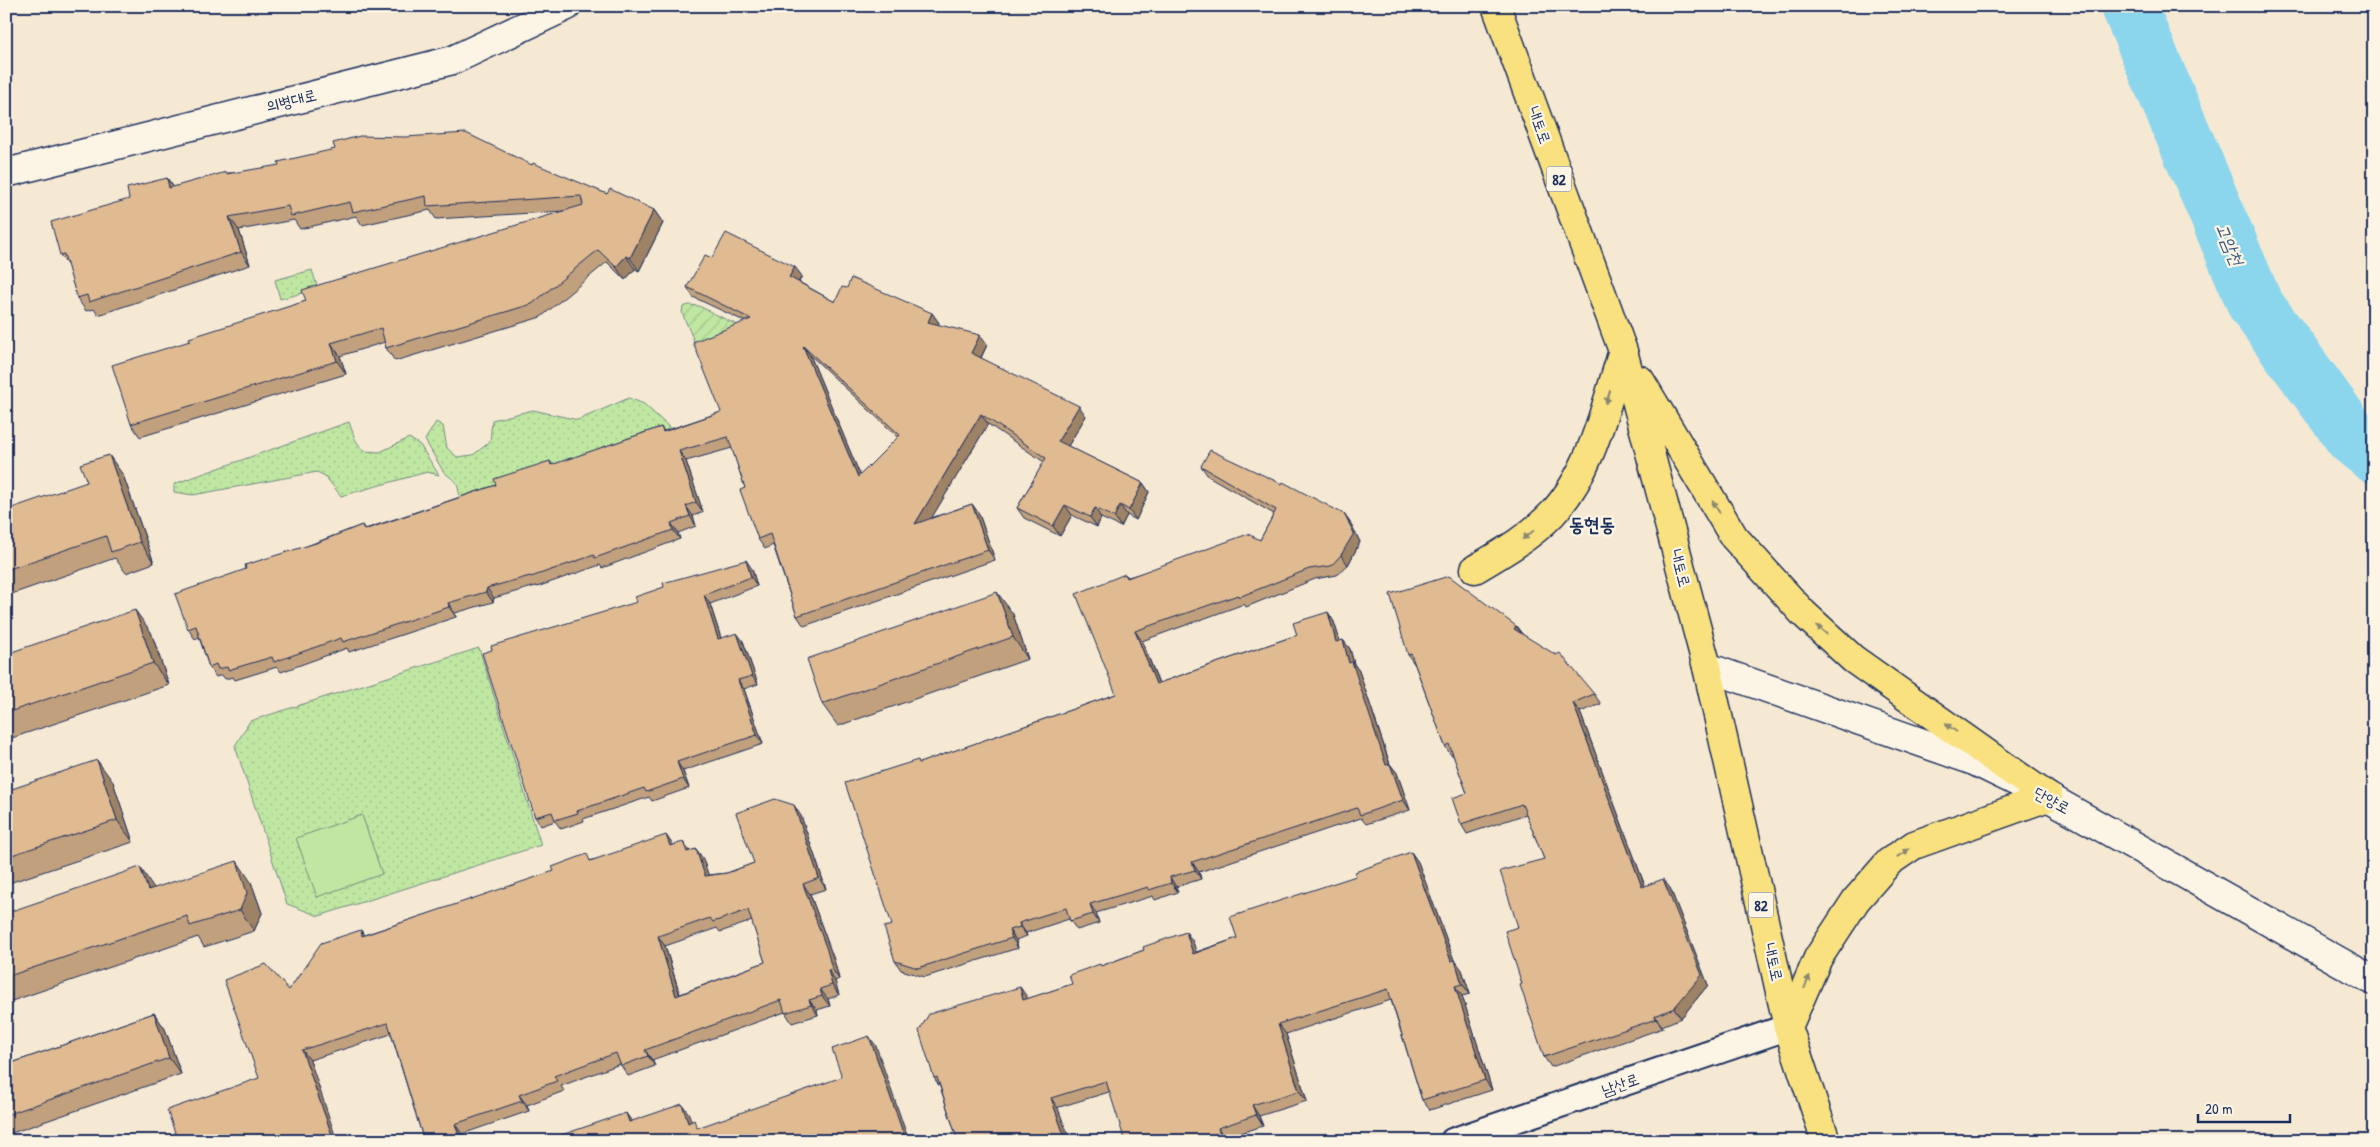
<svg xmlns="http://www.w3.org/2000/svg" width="2380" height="1147" font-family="'Patrick Hand','Poor Story',sans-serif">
	<defs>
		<pattern id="grass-dots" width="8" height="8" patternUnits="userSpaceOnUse" patternTransform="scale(1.25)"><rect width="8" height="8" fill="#c0e7a2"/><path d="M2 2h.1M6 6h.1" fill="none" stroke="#a4c68e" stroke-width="1.8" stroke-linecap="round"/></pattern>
		<pattern id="garden-furrows" width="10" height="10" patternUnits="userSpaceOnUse" patternTransform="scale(1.25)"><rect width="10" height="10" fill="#c0e7a2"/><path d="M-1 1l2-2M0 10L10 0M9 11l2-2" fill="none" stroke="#a4c68e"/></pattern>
	</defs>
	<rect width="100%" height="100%" fill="#f6e9d4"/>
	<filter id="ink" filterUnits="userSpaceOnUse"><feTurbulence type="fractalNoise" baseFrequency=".02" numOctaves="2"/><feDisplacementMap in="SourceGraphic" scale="10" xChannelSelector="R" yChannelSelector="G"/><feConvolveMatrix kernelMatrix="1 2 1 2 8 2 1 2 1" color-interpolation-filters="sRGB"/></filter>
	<g filter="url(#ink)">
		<!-- grass -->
		<path fill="url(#grass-dots)" stroke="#6e8b80" d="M 312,270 L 318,289 L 280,299 L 275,280 Z
			M 629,398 L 644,404 L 671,429 L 461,501 L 457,483 L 443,471 L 425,440 L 436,422 L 443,426 L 447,448 L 457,457 L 473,455 L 490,442 L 492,420 L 533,410 L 578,420 Z
			M 349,422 L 355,439 L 363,451 L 380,452 L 409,438 L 420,445 L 439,475 L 427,472 L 341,496 L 325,476 L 317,472 L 193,495 L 174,492 L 174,484 Z
			M 479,648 L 541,845 L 319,916 L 287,904 L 235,746 L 250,721 Z"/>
		<!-- garden -->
		<path fill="url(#garden-furrows)" stroke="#6e8b80" d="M 689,305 L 699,306 L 739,326 L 697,348 L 682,313 L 683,307 Z"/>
		<!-- pitch -->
		<path fill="#c0e7a2" stroke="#6e8b80" d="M 362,815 L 382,874 L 317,897 L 296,838 Z"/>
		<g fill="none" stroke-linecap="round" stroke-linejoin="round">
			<!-- river -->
			<path stroke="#8cd6ed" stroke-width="56" d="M 2129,6 L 2255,304 L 2353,438 L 2374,455"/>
			<defs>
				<path id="minor" d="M 1453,1141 L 1788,1027"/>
				<path id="tertiary" d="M 6,173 L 453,60 L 567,6
					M 1707,667 L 1974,761 L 2048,797 L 2374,981"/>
				<path id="primary" d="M 1496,6 L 1623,351 L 1707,667 L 1788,1027 L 1826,1141
					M 1640,380 L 1734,537 L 1803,613 L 1853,659 L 2048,797
					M 1475,569 C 1502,553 1530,537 1552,514 C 1593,470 1605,406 1623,351
					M 1788,1027 L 1818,958 L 1856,900 L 1889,862 L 1914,845 L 2048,797"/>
			</defs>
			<!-- minor casing -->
			<use href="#minor" stroke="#1b2f5e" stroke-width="29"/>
			<!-- tertiary casing -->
			<use href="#tertiary" stroke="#1b2f5e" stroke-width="31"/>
			<!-- primary casing -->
			<use href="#primary" stroke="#1b2f5e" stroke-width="31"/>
			<!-- minor -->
			<use href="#minor" stroke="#fcf5e5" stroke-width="25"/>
			<!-- tertiary -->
			<use href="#tertiary" stroke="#fcf5e5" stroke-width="28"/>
			<!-- primary -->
			<use href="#primary" stroke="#fae180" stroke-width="28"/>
		</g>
		<!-- wall -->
		<path fill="#c1a07d" stroke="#1b2f5e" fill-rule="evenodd" d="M 532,165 L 607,194 L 654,210 L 663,223 L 639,271 L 635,269 L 625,280 L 607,262 L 541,317 L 395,361 L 386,348 L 385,342 L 340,356 L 346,374 L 140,437 L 131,424 L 190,341 L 306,301 L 564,211 L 436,219 L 430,210 L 362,225 L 356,216 L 300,229 L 294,220 L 239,230 L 250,265 L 98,315 L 94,309 L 86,311 L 77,298 L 68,266 L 60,255 L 167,178 L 173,187 L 227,173 Z
			M 712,258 L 802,276 L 799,282 L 835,302 L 932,313 L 939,323 L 938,325 L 987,345 L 981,358 L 1086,416 L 1068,446 L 1143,483 L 1149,492 L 1136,520 L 1127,515 L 1121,527 L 1101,518 L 1097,527 L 1072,515 L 1060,536 L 1024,518 L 1017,508 L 1044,462 L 988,424 L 931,518 L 972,504 L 979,514 L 995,560 L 804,626 L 797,616 L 773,545 L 765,549 L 758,539 L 745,488 L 732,448 L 686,461 L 703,512 L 693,516 L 696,526 L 678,533 L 680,539 L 602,568 L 600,565 L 537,587 L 536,586 L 494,598 L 493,602 L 455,613 L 456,617 L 349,652 L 347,648 L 281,672 L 277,667 L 235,680 L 233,677 L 225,679 L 222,675 L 216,677 L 209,667 L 199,637 L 195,639 L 188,629 L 246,569 L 362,525 L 365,529 L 496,485 L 550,461 L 552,465 L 661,427 L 664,431 L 721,412 L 744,321 L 693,297 L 687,287 ZM 810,355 L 898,437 L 860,475 Z
			M 1201,466 L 1344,514 L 1351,524 L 1360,542 L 1348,565 L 1337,575 L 1315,579 L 1246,607 L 1244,604 L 1142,641 L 1159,683 L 1297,635 L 1328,612 L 1334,622 L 1340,641 L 1343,640 L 1350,649 L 1354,664 L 1359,671 L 1390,764 L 1397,773 L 1410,810 L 1366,824 L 1361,818 L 1199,872 L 1201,879 L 1176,887 L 1178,892 L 1155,900 L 1153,896 L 1096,913 L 1099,923 L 1077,930 L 1069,919 L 1026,933 L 1027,936 L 1016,940 L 1018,948 L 925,977 L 901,970 L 895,961 L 920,763 L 1116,694 L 1125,574 L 1128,577 L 1260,540 L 1274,514 L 1208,476 Z
			M 123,475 L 154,563 L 126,573 L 115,558 L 6,596 L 6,510 Z
			M 752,569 L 757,586 L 710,604 L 721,638 L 743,641 L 758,684 L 744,689 L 763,744 L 683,771 L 689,788 L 652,801 L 649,797 L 583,819 L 584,821 L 561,829 L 555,821 L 541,826 L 535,817 L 492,650 Z
			M 1013,614 L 1028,659 L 838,726 L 822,704 Z
			M 1516,626 L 1522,634 L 1594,694 L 1601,704 L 1580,712 L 1645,886 L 1670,888 L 1708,985 L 1681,1018 L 1662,1026 L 1663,1028 L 1551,1067 L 1544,1057 L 1522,984 L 1518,927 L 1544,859 L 1526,814 L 1467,834 L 1461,824 L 1467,793 L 1453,755 L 1451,755 L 1445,746 L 1415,665 L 1408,655 Z
			M 151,632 L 169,685 L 6,740 L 6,654 Z
			M 113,782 L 133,842 L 6,884 L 6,791 Z
			M 801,816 L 826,889 L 810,894 L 834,960 L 839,979 L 835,981 L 839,995 L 828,999 L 830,1006 L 817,1010 L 818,1015 L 792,1023 L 785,1012 L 652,1060 L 655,1066 L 628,1076 L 620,1064 L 561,1086 L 564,1091 L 527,1105 L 529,1111 L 462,1134 L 465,1141 L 424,1141 L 391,1034 L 310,1060 L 259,1078 L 289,990 L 361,930 L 364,935 L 592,860 L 673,845 L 690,851 L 696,849 L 703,859 L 708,875 L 727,873 L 754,863 ZM 752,921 L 765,962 L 680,994 L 665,946 L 717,928 L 720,932 Z
			M 1411,852 L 1418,862 L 1454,960 L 1462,970 L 1470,994 L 1462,996 L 1492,1090 L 1430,1110 L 1422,1100 L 1391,1000 L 1286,1034 L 1307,1101 L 1259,1116 L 1263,1126 L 1225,1138 L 1109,1092 L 957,1138 L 940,1087 L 934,1078 L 1020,987 L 1027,999 L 1072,984 L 1101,966 L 1144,950 L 1186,932 L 1193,942 L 1196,952 L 1237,938 L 1356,876 Z
			M 251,882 L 262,913 L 254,931 L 204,947 L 198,937 L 6,1003 L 6,913 L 155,888 Z
			M 154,1013 L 165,1029 L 181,1074 L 6,1135 L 6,1065 Z"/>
		<!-- shaded-wall -->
		<path fill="#9d8266" stroke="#1b2f5e" d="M 167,178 L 176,190 L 169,188 Z
			M 654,210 L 663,223 L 639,271 L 630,258 Z
			M 229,217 L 239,230 L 250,265 L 241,252 Z
			M 626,256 L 635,269 L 625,280 L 616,267 Z
			M 795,267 L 802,276 L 796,286 L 789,277 Z
			M 932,313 L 939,323 L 935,332 L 928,322 Z
			M 980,335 L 987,345 L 978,363 L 971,353 Z
			M 331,343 L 340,356 L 346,374 L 337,361 Z
			M 803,346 L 810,355 L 865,487 L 858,477 Z
			M 1079,406 L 1086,416 L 1065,451 L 1058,441 Z
			M 981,414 L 988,424 L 922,534 L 915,524 Z
			M 679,451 L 686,461 L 703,512 L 696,502 Z
			M 109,455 L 123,475 L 154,563 L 140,542 Z
			M 1143,483 L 1149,492 L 1136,520 L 1129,510 Z
			M 972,504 L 979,514 L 995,560 L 988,550 Z
			M 1065,505 L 1072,515 L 1060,536 L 1053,526 Z
			M 1120,505 L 1127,515 L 1121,527 L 1114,517 Z
			M 686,506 L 693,516 L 696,526 L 690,516 Z
			M 1095,508 L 1101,518 L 1097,527 L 1090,517 Z
			M 1344,514 L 1351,524 L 1360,542 L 1348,565 L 1341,555 Z
			M 671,523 L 678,533 L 680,539 L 673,530 Z
			M 746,560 L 752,569 L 757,586 L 751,577 Z
			M 487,588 L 494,598 L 493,602 L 486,592 Z
			M 997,592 L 1013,614 L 1028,659 L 1013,637 Z
			M 704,595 L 710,604 L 724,648 L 718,639 Z
			M 448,603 L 455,613 L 456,617 L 449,607 Z
			M 135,610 L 151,632 L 169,685 L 153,663 Z
			M 1328,612 L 1334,622 L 1343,651 L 1336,642 Z
			M 1516,626 L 1523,635 L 1514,629 Z
			M 1135,631 L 1142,641 L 1163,694 L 1156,684 Z
			M 737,633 L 743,641 L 758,684 L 752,676 Z
			M 1343,640 L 1350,649 L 1354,664 L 1359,671 L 1393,774 L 1386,765 L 1349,663 Z
			M 738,680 L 744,689 L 763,744 L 757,735 Z
			M 1573,703 L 1580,712 L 1649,897 L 1642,887 Z
			M 97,760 L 113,782 L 133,842 L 117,820 Z
			M 677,762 L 683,771 L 689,788 L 683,779 Z
			M 1390,764 L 1397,773 L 1410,810 L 1403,800 Z
			M 794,805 L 801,816 L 826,889 L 819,878 Z
			M 666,835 L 673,845 L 677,857 L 670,846 Z
			M 683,842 L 690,852 L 687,852 Z
			M 696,849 L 703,859 L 712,886 L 705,876 Z
			M 1411,852 L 1418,862 L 1458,971 L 1451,961 Z
			M 237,861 L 251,882 L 262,913 L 254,931 L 240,910 Z
			M 1192,862 L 1199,872 L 1201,879 L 1195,870 Z
			M 140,867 L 154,888 L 162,910 L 148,890 Z
			M 1170,877 L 1176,887 L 1178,892 L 1171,883 Z
			M 1663,879 L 1670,888 L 1708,985 L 1681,1018 L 1674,1008 Z
			M 803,884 L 810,894 L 834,960 L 839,979 L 832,969 Z
			M 1090,904 L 1096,913 L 1099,923 L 1093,914 Z
			M 1019,923 L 1026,933 L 1027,936 L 1020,927 Z
			M 1009,930 L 1016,940 L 1018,948 L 1012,938 Z
			M 1186,932 L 1193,942 L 1200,964 L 1193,954 Z
			M 658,936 L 665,946 L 683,1006 L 676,996 Z
			M 1455,960 L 1462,970 L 1470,994 L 1462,984 Z
			M 828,970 L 835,981 L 839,995 L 832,985 Z
			M 1455,986 L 1462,996 L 1492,1090 L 1485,1080 Z
			M 1020,987 L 1027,997 L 1030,1010 L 1023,1000 Z
			M 820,989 L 828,999 L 830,1006 L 822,996 Z
			M 809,1000 L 817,1010 L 818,1015 L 811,1005 Z
			M 154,1013 L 165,1029 L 181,1074 L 169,1058 Z
			M 1655,1016 L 1662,1026 L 1663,1028 L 1656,1019 Z
			M 1278,1024 L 1286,1034 L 1307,1101 L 1299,1091 Z
			M 869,1036 L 876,1046 L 909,1141 L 906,1141 Z
			M 302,1050 L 310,1060 L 337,1141 L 334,1141 Z
			M 645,1050 L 652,1060 L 655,1066 L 648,1056 Z
			M 519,1095 L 527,1105 L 529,1111 L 522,1101 Z
			M 1051,1098 L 1058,1108 L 1070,1141 L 1066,1141 Z
			M 682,1104 L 689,1114 L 695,1133 L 688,1123 Z
			M 1252,1105 L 1259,1116 L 1263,1126 L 1256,1115 Z
			M 626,1113 L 633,1123 L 629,1122 Z
			M 455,1124 L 462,1134 L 465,1141 L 461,1141 Z
			M 1218,1128 L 1225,1138 L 1226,1141 L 1222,1141 Z"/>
		<!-- building -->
		<path fill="#e0ba91" stroke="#1b2f5e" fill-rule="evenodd" d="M 466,133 L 532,165 L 533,163 L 607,194 L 610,189 L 654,210 L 630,258 L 626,256 L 616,267 L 598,250 L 532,304 L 386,348 L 381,328 L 331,343 L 337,361 L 131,424 L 112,365 L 190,341 L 189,338 L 306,301 L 302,290 L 583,205 L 581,196 L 427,206 L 426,196 L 353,212 L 350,202 L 291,216 L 288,206 L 229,217 L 241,252 L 89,302 L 87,295 L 77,298 L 64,254 L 60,255 L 51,222 L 129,199 L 127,188 L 167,178 L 169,188 L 226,172 L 226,174 L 279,165 L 278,162 L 335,149 L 333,143 L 360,136 L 405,137 Z
			M 726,233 L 795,267 L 789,277 L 835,302 L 842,287 L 847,288 L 851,278 L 932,313 L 928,322 L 980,335 L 971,353 L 1079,406 L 1058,441 L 1143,483 L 1129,510 L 1120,505 L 1114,517 L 1095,508 L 1090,517 L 1065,505 L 1053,526 L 1017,508 L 1046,458 L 981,414 L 915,524 L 972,504 L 988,550 L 797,616 L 770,534 L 758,539 L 740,490 L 745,488 L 728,437 L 679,451 L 696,502 L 686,506 L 690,516 L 671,523 L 673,530 L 595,558 L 594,555 L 531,577 L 530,576 L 487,588 L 486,592 L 448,603 L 449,607 L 343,642 L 341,638 L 274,662 L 272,657 L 228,670 L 227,667 L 218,669 L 216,664 L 209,667 L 196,626 L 188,629 L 175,594 L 246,569 L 245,565 L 316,543 L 362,525 L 364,530 L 496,485 L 494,479 L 550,461 L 551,465 L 661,427 L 663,432 L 721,412 L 693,342 L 751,319 L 687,287 L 705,255 L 712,258 ZM 803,346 L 900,435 L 858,477 Z
			M 1210,450 L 1282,484 L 1283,482 L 1344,514 L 1354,533 L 1341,555 L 1331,566 L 1309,569 L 1239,597 L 1238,595 L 1135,631 L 1156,684 L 1297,635 L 1293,623 L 1328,612 L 1336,642 L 1343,640 L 1349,663 L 1352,662 L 1386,765 L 1390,764 L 1403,800 L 1360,815 L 1357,808 L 1192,862 L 1195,870 L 1170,877 L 1171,883 L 1149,890 L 1148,887 L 1090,904 L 1093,914 L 1070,921 L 1066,908 L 1019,923 L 1020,927 L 1009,930 L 1012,938 L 918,968 L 895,961 L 884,927 L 892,925 L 845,783 L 918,760 L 919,763 L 1116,694 L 1076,594 L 1125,574 L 1127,578 L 1248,534 L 1260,540 L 1276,510 L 1201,466 Z
			M 109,455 L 140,542 L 111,552 L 106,536 L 6,570 L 6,510 L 87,482 L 80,464 Z
			M 746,560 L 751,577 L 704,595 L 718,639 L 737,633 L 752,676 L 738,680 L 757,735 L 677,762 L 683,779 L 646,792 L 644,788 L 577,811 L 578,813 L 555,820 L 552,812 L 535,817 L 482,653 L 492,650 L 491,646 L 637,602 L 635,597 L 664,587 L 663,583 Z
			M 1449,576 L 1516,626 L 1514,629 L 1556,655 L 1560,653 L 1594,694 L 1573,703 L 1642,887 L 1663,879 L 1702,975 L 1674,1008 L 1655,1016 L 1656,1019 L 1544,1057 L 1520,985 L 1522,984 L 1505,931 L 1518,927 L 1500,871 L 1544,859 L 1522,804 L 1461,824 L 1452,798 L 1467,793 L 1449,744 L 1445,746 L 1411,654 L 1408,655 L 1390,594 Z
			M 997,592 L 1013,637 L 822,704 L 807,659 Z
			M 135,610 L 153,663 L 6,713 L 6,654 Z
			M 97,760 L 117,820 L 6,857 L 6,791 Z
			M 775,799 L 794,805 L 819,878 L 803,884 L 827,950 L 832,969 L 828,970 L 832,985 L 820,989 L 822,996 L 809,1000 L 811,1005 L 785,1013 L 781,1000 L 645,1050 L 648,1056 L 621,1066 L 616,1053 L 554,1076 L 557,1081 L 519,1095 L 522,1101 L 455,1124 L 461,1141 L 424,1141 L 388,1023 L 302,1050 L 334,1141 L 178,1141 L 167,1110 L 259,1078 L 224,980 L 266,964 L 289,990 L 321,943 L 361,930 L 362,936 L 554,871 L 552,867 L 587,854 L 590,861 L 666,835 L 670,846 L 683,842 L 687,852 L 696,849 L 705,876 L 727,873 L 754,863 L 736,813 ZM 748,910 L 765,962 L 676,996 L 658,936 L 710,918 L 713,922 Z
			M 1411,852 L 1451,961 L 1455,960 L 1462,984 L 1455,986 L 1485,1080 L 1422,1100 L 1388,989 L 1278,1024 L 1299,1091 L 1252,1105 L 1256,1115 L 1218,1128 L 1222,1141 L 1125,1141 L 1106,1081 L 1051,1098 L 1066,1141 L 948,1141 L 957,1138 L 937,1077 L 934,1078 L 919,1031 L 929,1014 L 1020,987 L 1023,1000 L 1072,984 L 1069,975 L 1100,964 L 1101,966 L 1144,950 L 1143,947 L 1186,932 L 1193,954 L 1237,938 L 1230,917 L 1356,876 L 1355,872 Z
			M 237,861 L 247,893 L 240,910 L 190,926 L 187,916 L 6,977 L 6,913 L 140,867 L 148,890 Z
			M 154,1013 L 169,1058 L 6,1115 L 6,1065 Z
			M 869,1036 L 906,1141 L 544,1141 L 626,1113 L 629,1122 L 682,1104 L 688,1123 L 694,1120 L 697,1128 L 842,1077 L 832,1049 Z"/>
		<!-- one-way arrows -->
		<defs><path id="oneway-solid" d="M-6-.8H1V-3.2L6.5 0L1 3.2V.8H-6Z" transform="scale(1.25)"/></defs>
		<g fill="#8a886f">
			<use href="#oneway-solid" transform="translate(1608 397) rotate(108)"/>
			<use href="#oneway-solid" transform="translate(1716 507) rotate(-121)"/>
			<use href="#oneway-solid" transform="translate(1528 535) rotate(143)"/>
			<use href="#oneway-solid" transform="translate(1822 630) rotate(-138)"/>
			<use href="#oneway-solid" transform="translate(1951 728) rotate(-145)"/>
			<use href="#oneway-solid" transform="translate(1903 853) rotate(-33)"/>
			<use href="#oneway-solid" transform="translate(1807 982) rotate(-67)"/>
		</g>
	</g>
	<g text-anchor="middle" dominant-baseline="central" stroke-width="4.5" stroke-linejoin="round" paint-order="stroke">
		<!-- shield labels -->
		<g fill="#fcf5e5" stroke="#5e6a86" stroke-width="1">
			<rect x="1546.5" y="166.5" width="25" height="25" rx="4"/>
			<rect x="1748.5" y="892.5" width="25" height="25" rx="4"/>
		</g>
		<g font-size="15" font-weight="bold" fill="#1b2f5e">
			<text x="1559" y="179">82</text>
			<text x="1761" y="905">82</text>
		</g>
		<!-- street labels -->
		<g font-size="16" fill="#1b2f5e" stroke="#fcf5e5">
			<text transform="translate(291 100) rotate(-14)">의병대로</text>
			<text transform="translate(1540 125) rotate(70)">내토로</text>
			<text transform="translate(1681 568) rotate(75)">내토로</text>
			<text transform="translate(2052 800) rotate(28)">단양로</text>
			<text transform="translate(1774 962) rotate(77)">내토로</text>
			<text transform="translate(1620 1084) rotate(-19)">남산로</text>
		</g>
		<!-- water labels -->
		<g font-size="18" font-style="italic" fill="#375982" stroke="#fcf5e5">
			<text transform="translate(2230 244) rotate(67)">고암천</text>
		</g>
		<!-- quarter labels -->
		<g font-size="19" font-weight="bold" fill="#1b2f5e" stroke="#fcf5e5">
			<text x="1592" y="524">동현동</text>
		</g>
	</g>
	<!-- margin -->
	<rect width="2380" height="1147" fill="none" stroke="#fcf5e5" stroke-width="25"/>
	<rect x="12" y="12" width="2355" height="1122" fill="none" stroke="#1b2f5e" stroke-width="2" filter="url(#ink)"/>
	<!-- scale -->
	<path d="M2198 1114v8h92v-8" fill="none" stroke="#1b2f5e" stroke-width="2.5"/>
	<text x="2205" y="1114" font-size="15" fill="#1b2f5e" stroke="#fcf5e5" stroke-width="4" paint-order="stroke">20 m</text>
</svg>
